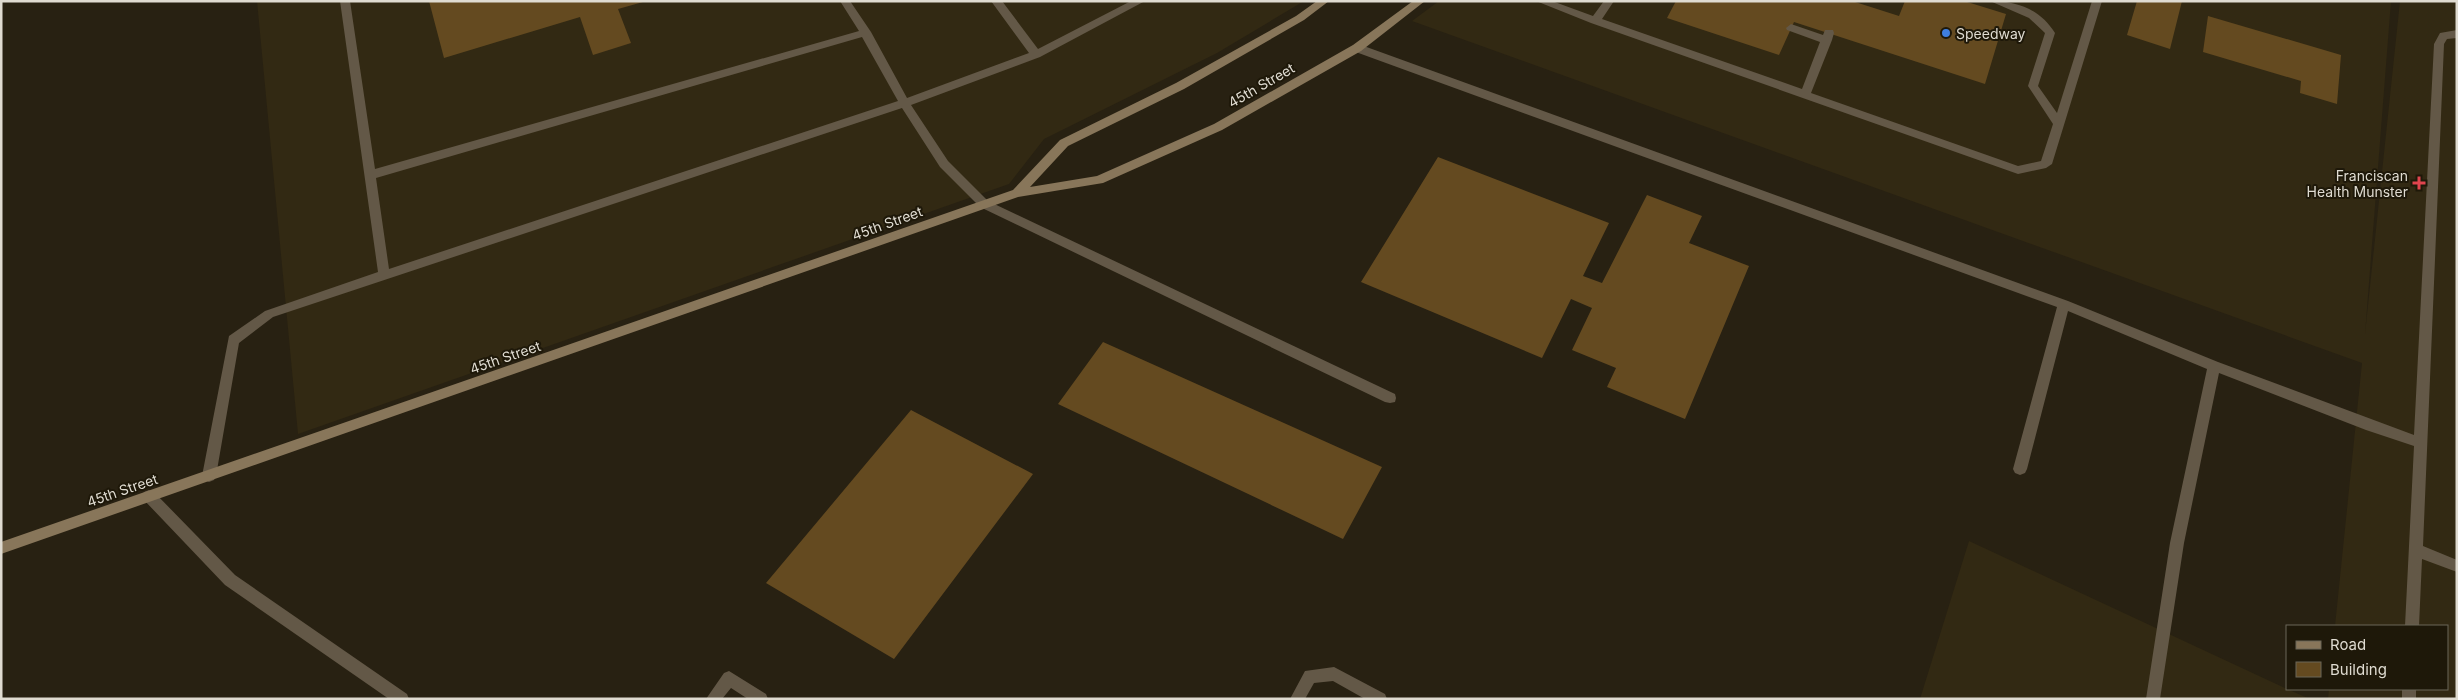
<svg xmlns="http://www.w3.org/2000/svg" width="2458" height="700" font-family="Inter,sans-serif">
	<rect width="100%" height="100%" fill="#282112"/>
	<!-- built -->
	<path fill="#322913" d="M 257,1 L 1304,1 L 1217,53 L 1044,139 L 1009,184 L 298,434 Z
		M 1439,1 L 2391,1 L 2365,334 L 2400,1 L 2457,2 L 2457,699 L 2328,699 L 2329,689 L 2447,689 L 2447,626 L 2335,626 L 2362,363 L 1412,21 Z
		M 1969,541 L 2287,689 L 2310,699 L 1920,699 Z"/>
	<!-- building -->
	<path fill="#644a20" d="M 429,1 L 643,1 L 643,2 L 618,9 L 631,43 L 593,55 L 580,17 L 444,58 Z
		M 1676,1 L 1852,1 L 1899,16 L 1905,1 L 1964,1 L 2006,14 L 1985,84 L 1794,22 L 1779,55 L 1667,18 Z
		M 2137,1 L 2182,1 L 2170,49 L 2127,35 Z
		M 2208,16 L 2341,55 L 2337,104 L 2300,93 L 2301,81 L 2203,52 Z
		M 1438,157 L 1609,223 L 1583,276 L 1602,283 L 1647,195 L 1702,216 L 1689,243 L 1749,266 L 1685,419 L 1607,387 L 1616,368 L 1572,350 L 1592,308 L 1571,299 L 1542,358 L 1361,282 Z
		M 1103,342 L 1382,467 L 1343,539 L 1058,404 Z
		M 911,410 L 1033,474 L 894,659 L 766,583 Z"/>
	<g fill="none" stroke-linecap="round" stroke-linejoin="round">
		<!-- lane -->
		<path fill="#635847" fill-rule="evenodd" d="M 340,1 L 350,1 L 375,169 L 859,31 L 840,1 L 850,1 L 871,32 L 907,98 L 1029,53 L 991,1 L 1002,1 L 1038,49 L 1131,1 L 1145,1 L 1040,57 L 911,105 L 948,161 L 988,201 L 1395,394 L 1396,398 L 1395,402 L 1390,403 L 1385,402 L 980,207 L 940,167 L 902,108 L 273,317 L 239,343 L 216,476 L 214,480 L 209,482 L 204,480 L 202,476 L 229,336 L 265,311 L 378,272 ZM 862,37 L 898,101 L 389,269 L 376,178 Z
			M 1536,1 L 1552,1 L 1593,16 L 1604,1 L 1614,1 L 1602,19 L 1802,89 L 1820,42 L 1787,30 L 1786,28 L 1791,24 L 1823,35 L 1825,30 L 1833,30 L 1834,33 L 1832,40 L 1811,93 L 2018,166 L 2041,161 L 2053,124 L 2028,86 L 2045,33 L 2029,18 L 1990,1 C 2017,1 2040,9 2055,33 L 2038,86 L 2057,113 L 2092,1 L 2102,1 L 2052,164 L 2046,168 L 2018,174 L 1591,23 Z
			M 2457,30 L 2457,38 L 2447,39 L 2444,44 L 2423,546 L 2457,560 L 2457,572 L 2422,559 L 2419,626 L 2405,626 L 2414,446 L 2366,430 L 2219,373 L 2184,543 L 2160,699 L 2146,699 L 2170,543 L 2207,369 L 2068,311 L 2027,469 L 2025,473 L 2020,475 L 2015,473 L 2013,469 L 2057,307 L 1353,51 L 1352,48 L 1353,45 L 1361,45 L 2068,301 L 2218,362 L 2414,435 L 2434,44 L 2440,33 Z
			M 149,490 L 154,492 L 235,575 L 407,694 L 409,699 L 389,699 L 225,585 L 144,500 L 142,496 L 144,492 Z
			M 1334,667 L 1385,694 L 1387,699 L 1365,699 L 1333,681 L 1314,683 L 1305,699 L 1290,699 L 1305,671 Z
			M 729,671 L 766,694 L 768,699 L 748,699 L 731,688 L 722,699 L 706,699 L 724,673 Z
			M 2402,689 L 2416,689 L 2416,699 L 2402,699 Z"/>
		<!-- secondary -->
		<path fill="#88765a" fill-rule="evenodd" d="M 1317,1 L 1329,1 L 1304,20 L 1184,89 L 1068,146 L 1030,187 L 1097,176 L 1214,124 L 1353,45 L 1413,1 L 1425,1 L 1361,51 L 1222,130 L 1103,183 L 1018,197 L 1,554 L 1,542 L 1013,190 L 1060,140 L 1176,83 L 1296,16 Z"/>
	</g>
	<!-- markers -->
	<circle fill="#3f7fe0" stroke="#1e1809" stroke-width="2" cx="1946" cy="33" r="5"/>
	<path fill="#e0444e" stroke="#1e1809" stroke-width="2" d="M2416.5 175.5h5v5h5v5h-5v5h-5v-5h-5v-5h5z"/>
	<g text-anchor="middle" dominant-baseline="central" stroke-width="4" stroke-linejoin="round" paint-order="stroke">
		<!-- poi labels -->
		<g font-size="14" fill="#dfdbd1" stroke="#1e1809" text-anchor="start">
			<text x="1956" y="33">Speedway</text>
			<text x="2408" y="175" text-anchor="end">Franciscan<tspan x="2408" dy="16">Health Munster</tspan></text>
		</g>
		<!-- street labels -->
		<g font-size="14" fill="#dfdbd1" stroke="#1e1809">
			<text transform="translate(1261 85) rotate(-30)">45th Street</text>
			<text transform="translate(887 223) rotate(-20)">45th Street</text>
			<text transform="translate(505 357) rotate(-19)">45th Street</text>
			<text transform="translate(122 490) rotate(-19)">45th Street</text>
		</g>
	</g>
	<!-- border -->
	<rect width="2458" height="700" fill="none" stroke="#dfdbd1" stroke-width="5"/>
	<!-- legend -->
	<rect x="2286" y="625" width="162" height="65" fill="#1e1809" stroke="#6b6659"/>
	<rect x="2296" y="641" width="25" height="8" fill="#88765a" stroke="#6b6659"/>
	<text x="2330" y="650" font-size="15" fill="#dfdbd1">Road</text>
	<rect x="2296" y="662" width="25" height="15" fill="#644a20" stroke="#6b6659"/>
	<text x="2330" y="675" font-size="15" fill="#dfdbd1">Building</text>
</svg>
